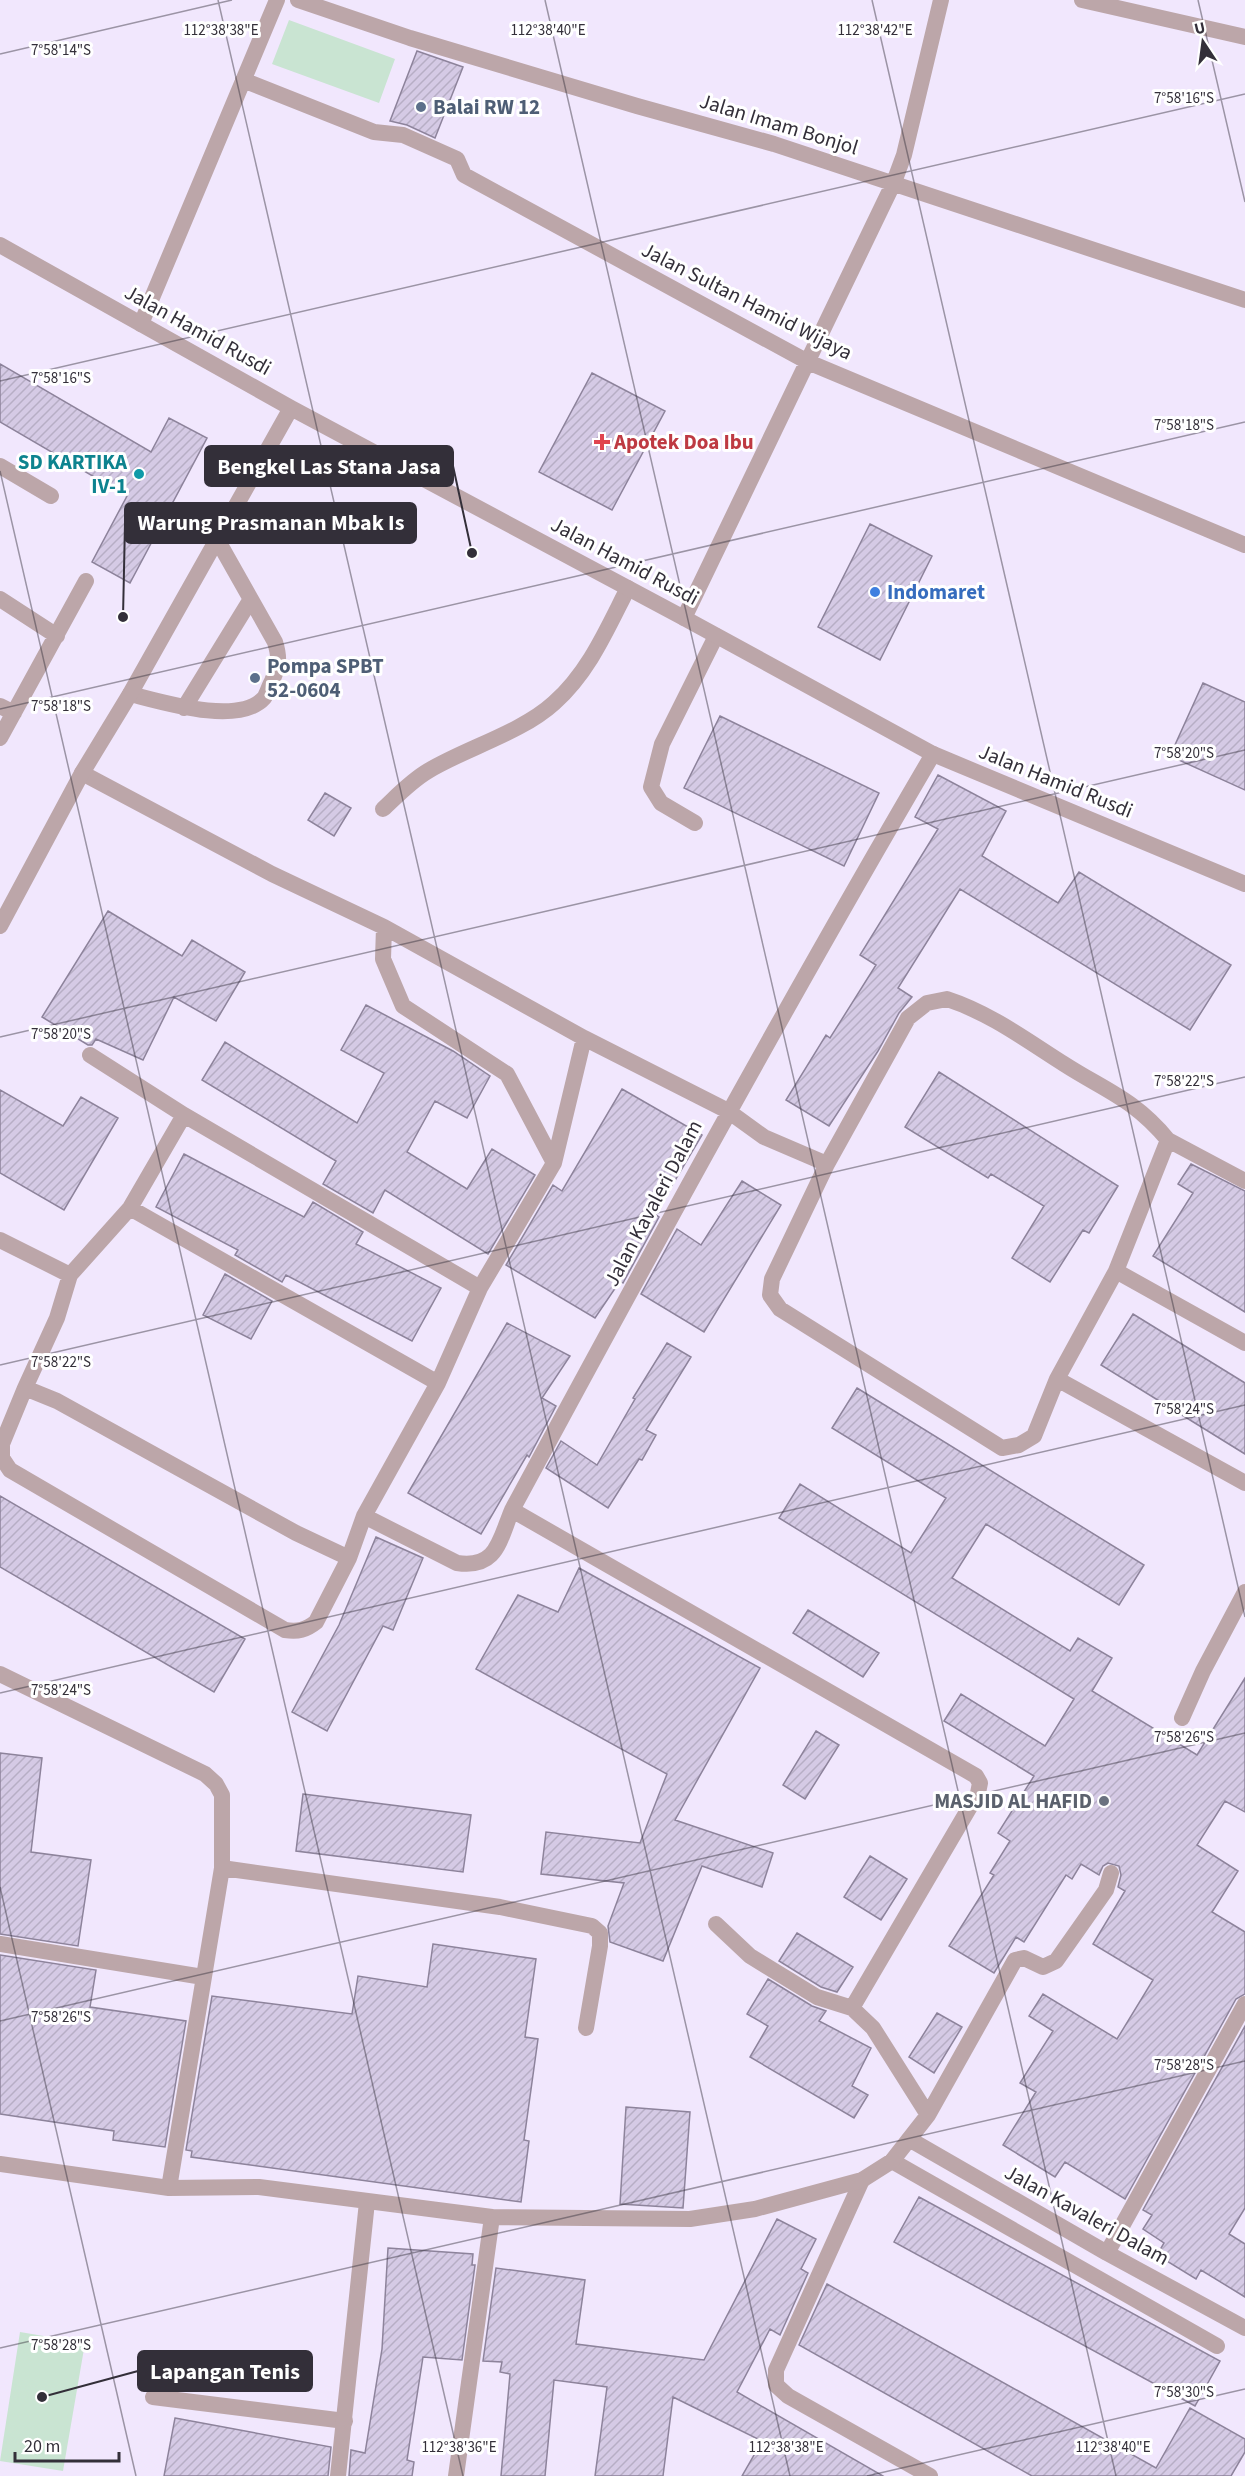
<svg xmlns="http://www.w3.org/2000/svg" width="1245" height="2476" font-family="'Source Sans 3',sans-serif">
	<defs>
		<pattern id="building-hatch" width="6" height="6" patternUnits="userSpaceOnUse" patternTransform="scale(1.5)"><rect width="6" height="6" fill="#d5cae5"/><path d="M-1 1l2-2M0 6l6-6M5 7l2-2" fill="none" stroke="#b7aec5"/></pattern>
	</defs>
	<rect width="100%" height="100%" fill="#f1e7fd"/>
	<!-- pitch -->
	<path fill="#c9e4d2" d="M 289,20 L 395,59 L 379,103 L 272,64 Z
		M 20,2332 L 85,2343 L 63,2471 L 0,2461 Z"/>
	<!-- building -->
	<path fill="url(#building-hatch)" stroke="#8d839b" stroke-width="1.5" d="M 417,51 L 463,67 L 435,138 L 407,125 L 390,121 Z
		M 0,364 L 151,452 L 169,418 L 207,438 L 130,583 L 92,562 L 127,496 L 0,422 Z
		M 592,373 L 665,411 L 612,510 L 539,472 Z
		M 870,524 L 932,556 L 880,660 L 818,627 Z
		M 1203,683 L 1245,702 L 1245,790 L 1170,756 Z
		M 720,716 L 879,793 L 844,866 L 684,788 Z
		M 938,775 L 1006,811 L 982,856 L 1058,903 L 1079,872 L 1231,965 L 1190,1030 L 960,889 L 898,988 L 912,997 L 899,1013 L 878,1051 L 829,1126 L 786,1100 L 826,1035 L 830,1038 L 876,965 L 860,955 L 938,829 L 915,817 Z
		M 325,793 L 351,808 L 334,836 L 308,820 Z
		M 108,911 L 182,956 L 192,940 L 245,972 L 216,1021 L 174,997 L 143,1060 L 96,1039 L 92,1045 L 88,1045 L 42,1017 Z
		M 366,1005 L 453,1051 L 490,1076 L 467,1118 L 435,1101 L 407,1152 L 467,1189 L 492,1149 L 535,1175 L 488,1254 L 385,1190 L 373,1213 L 323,1184 L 336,1161 L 202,1080 L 225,1042 L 357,1123 L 384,1073 L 341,1050 Z
		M 939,1072 L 1118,1186 L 1089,1233 L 1083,1230 L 1050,1282 L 1012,1258 L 1044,1206 L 991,1174 L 988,1178 L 905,1127 Z
		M 622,1089 L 702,1135 L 655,1214 L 659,1217 L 623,1283 L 620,1281 L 595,1318 L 506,1265 L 553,1185 L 562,1191 Z
		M 0,1090 L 63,1126 L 81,1097 L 118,1118 L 64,1210 L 0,1173 Z
		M 184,1154 L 304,1217 L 313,1202 L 363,1232 L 356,1244 L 441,1288 L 412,1341 L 286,1275 L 282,1282 L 235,1255 L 238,1250 L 156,1207 Z
		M 1191,1164 L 1245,1191 L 1245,1312 L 1153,1256 L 1193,1193 L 1178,1184 Z
		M 742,1181 L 781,1205 L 704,1332 L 641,1294 L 677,1229 L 701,1245 Z
		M 225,1274 L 272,1301 L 251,1339 L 203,1315 Z
		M 1133,1314 L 1245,1383 L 1245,1454 L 1101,1365 Z
		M 507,1323 L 570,1356 L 542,1398 L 556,1406 L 529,1457 L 527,1455 L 481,1534 L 408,1493 Z
		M 667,1343 L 691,1357 L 646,1430 L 656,1435 L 642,1460 L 639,1459 L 608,1508 L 546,1468 L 561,1441 L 597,1465 L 635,1399 L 633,1398 Z
		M 857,1388 L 1144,1565 L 1119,1605 L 986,1524 L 952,1578 L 1070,1651 L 1078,1638 L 1112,1658 L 1092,1691 L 1197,1755 L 1245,1678 L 1245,1812 L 1225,1801 L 1197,1845 L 1238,1871 L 1212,1912 L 1245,1932 L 1245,1994 L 1236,1999 L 1125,2199 L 1065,2162 L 1055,2177 L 1003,2145 L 1036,2092 L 1020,2083 L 1053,2031 L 1029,2016 L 1043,1994 L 1117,2039 L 1153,1980 L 1093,1944 L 1125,1891 L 1118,1887 L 1121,1875 L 1119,1866 L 1108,1863 L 1103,1866 L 1099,1875 L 1081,1864 L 1072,1879 L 1066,1875 L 1024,1942 L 1016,1937 L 994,1973 L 949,1946 L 994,1875 L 990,1873 L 1010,1841 L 998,1833 L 1034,1776 L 944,1721 L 961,1694 L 1045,1746 L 1074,1699 L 779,1518 L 800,1484 L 911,1553 L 946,1498 L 832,1428 Z
		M 0,1496 L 245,1639 L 214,1692 L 0,1567 Z
		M 376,1537 L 423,1558 L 393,1630 L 383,1626 L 327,1731 L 292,1712 L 339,1625 Z
		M 579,1568 L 760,1668 L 675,1820 L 773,1853 L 762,1887 L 702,1866 L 663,1961 L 610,1942 L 608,1926 L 624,1883 L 541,1874 L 546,1832 L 640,1843 L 667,1774 L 476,1669 L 518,1595 L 558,1612 Z
		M 808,1610 L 879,1653 L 863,1677 L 793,1633 Z
		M 816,1731 L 839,1745 L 805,1799 L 783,1785 Z
		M 0,1753 L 42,1758 L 31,1852 L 91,1860 L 78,1946 L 0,1934 Z
		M 303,1794 L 471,1815 L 463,1872 L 296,1851 Z
		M 870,1856 L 907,1879 L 881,1920 L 844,1897 Z
		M 797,1933 L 853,1967 L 837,1992 L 821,1987 L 779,1961 Z
		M 433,1944 L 536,1959 L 525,2037 L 538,2039 L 524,2140 L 529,2141 L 521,2202 L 191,2157 L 192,2151 L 186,2150 L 212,1996 L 352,2014 L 358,1976 L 427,1987 Z
		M 0,1955 L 96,1970 L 90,2007 L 186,2021 L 165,2147 L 113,2140 L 114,2131 L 0,2114 Z
		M 768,1979 L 812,2006 L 826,2011 L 819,2021 L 871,2048 L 852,2086 L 868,2095 L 854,2118 L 750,2057 L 768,2026 L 747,2014 Z
		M 937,2013 L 962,2027 L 934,2073 L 909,2057 Z
		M 1245,2026 L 1245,2208 L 1229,2234 L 1245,2244 L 1245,2297 L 1201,2270 L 1196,2279 L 1157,2255 L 1164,2243 L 1143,2229 L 1152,2215 L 1143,2210 Z
		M 626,2107 L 690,2112 L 683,2208 L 620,2204 Z
		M 919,2197 L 1220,2361 L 1195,2406 L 894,2242 Z
		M 777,2219 L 816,2239 L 801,2269 L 808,2273 L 780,2335 L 770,2329 L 737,2392 L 883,2476 L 742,2476 L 762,2441 L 673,2397 L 663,2476 L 595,2476 L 607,2387 L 554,2380 L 545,2476 L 501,2476 L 510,2374 L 500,2372 L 502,2362 L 483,2361 L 496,2268 L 585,2280 L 576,2344 L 704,2360 Z
		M 388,2248 L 473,2254 L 472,2265 L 475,2265 L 462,2360 L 423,2357 L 407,2460 L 414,2462 L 412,2476 L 349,2476 L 351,2450 L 365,2453 L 382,2349 Z
		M 827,2284 L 1156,2468 L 1190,2408 L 1245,2439 L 1245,2452 L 1231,2476 L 1032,2476 L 799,2345 Z
		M 175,2418 L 331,2447 L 328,2476 L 164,2476 Z"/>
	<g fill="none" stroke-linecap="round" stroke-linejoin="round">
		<!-- service -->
		<path stroke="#bca6a9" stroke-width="16" d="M 0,466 L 51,496
			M 130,694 C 162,702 239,726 264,698 C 267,694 269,686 272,681 C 279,666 280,658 275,642 L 218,541
			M 184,708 L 251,599
			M 383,809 C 397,796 411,781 428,771 C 466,748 521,733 554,703 C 589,672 607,629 628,588
			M 695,823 L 661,803 L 651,787 L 662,744 L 716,636
			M 892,2161 L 1217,2346
			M 862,2180 L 776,2370 L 776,2385 L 788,2396 L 930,2476
			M 153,2397 L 345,2421"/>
		<!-- minor -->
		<path stroke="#bca6a9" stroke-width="16" d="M 298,0 L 410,38 L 637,106 L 774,144 L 1245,300
			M 1082,0 L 1245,37
			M 243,80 L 374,132 L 403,135 L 457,159 L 464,175 L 808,362 L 1245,545
			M 141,324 L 277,0
			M 0,599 L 57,636
			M 684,618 L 894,182 L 904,155 L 941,0
			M 0,706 L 14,713
			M 0,738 L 86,581
			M 82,773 L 272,874 L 384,927 L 584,1038 L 728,1111 L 764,1137 L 827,1164
			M 384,927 L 383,959 L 403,1006 L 507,1074 L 554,1163
			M 947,999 C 990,1013 1026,1040 1064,1064 C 1106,1091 1134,1099 1168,1140 L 1116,1271 L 1057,1379 L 1034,1436 L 1019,1445 L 1002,1448 L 780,1309 L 770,1295 L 772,1279 L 827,1164 L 908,1018 L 927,1003 Z
			M 90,1055 L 184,1115
			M 1168,1140 L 1245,1181
			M 130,1208 L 438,1383
			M 0,1240 L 70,1275
			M 1116,1271 L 1245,1343
			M 1057,1379 L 1245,1483
			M 25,1388 L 2,1444 L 2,1458 L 10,1470 L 285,1630 C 298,1632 306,1630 316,1622 L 349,1558 L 364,1516 L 438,1383 L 480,1288 L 554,1163 L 584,1038
			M 512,1510 L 976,1776 L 980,1783 L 978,1793 L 852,2008
			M 364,1516 L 457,1563 C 497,1569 499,1541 512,1510 C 649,1256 787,1003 933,754
			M 349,1558 L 296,1533 L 57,1401 L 25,1388 L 57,1318 L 70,1275 L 130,1208 L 184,1115 L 480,1288
			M 0,1674 L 205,1774 L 216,1784 L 222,1795 L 222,1868 L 169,2188
			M 1182,1718 L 1203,1671 L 1245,1592
			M 222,1868 L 500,1907 L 592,1926 L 600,1933 L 600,1946 L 586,2028
			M 716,1924 L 750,1956 L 817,1997 L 852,2008 L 873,2028 L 928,2115
			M 0,1944 L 203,1977
			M 909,2139 L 1107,2253 L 1245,2328
			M 0,2164 L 169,2188 L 259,2187 L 492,2217 L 690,2219 L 755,2209 L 862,2180 L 892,2161 L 928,2115 L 1015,1960 L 1024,1958 L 1043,1967 L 1056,1961 L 1106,1890 L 1111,1873
			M 1107,2253 L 1245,2004
			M 338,2476 L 367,2202
			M 456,2476 L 492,2217"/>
		<!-- tertiary -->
		<path stroke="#bca6a9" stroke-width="16" d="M 0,245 L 291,408 L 684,618 L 933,754 L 1245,884
			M 0,926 L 82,773 L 130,694 L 291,408"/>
	</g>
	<!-- ticks -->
	<path fill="none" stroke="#332f39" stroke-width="1.5" stroke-opacity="0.45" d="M 218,0 L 790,2476M 545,0 L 1116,2476M 872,0 L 1245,1617M 1198,0 L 1245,202M 0,54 L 232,0M 0,381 L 1245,94M 0,471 L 463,2476M 0,709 L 1245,422M 0,1037 L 1245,750M 0,1365 L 1245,1077M 0,1693 L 1245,1405M 0,1887 L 136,2476M 0,2021 L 1245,1733M 0,2348 L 1245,2061M 867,2476 L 1245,2389"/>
	<!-- markers -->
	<g fill="#5c6f8a" stroke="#fff" stroke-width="2">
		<circle cx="421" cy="107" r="6"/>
		<circle cx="255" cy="678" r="6"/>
	</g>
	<path fill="#e0444e" stroke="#fff" stroke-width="2" d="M599 433h6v6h6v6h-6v6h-6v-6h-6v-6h6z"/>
	<circle fill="#0f9aa8" stroke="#fff" stroke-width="2" cx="139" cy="474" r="6"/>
	<circle fill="#3f7fe0" stroke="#fff" stroke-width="2" cx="875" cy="592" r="6"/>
	<circle fill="#6b7280" stroke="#fff" stroke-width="2" cx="1104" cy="1801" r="6"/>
	<g text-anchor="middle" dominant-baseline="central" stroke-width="6" stroke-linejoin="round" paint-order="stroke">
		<!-- service labels -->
		<g font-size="21" font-weight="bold" fill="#4e5e75" stroke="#fff" text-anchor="start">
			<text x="433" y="107">Balai RW 12</text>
			<text x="267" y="666">Pompa SPBT<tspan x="267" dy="24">52-0604</tspan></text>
		</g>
		<!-- street labels -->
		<g font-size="21" fill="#332f39" stroke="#fff">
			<text transform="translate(779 124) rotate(17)">Jalan Imam Bonjol</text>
			<text transform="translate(747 301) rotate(27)">Jalan Sultan Hamid Wijaya</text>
			<text transform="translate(198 330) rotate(29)">Jalan Hamid Rusdi</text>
			<text transform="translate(625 561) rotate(28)">Jalan Hamid Rusdi</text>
			<text transform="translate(1056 781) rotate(22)">Jalan Hamid Rusdi</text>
			<text transform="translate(653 1203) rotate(-62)">Jalan Kavaleri Dalam</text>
			<text transform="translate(1087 2215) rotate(29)">Jalan Kavaleri Dalam</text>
		</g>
		<!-- health labels -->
		<g font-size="21" font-weight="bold" fill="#be3a42" stroke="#fff" text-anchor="start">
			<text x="614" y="442">Apotek Doa Ibu</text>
		</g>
		<!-- culture labels -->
		<g font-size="21" font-weight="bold" fill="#0d838f" stroke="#fff" text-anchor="end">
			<text x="127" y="462">SD KARTIKA<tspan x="127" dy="24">IV-1</tspan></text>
		</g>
		<!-- shop labels -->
		<g font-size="21" font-weight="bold" fill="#366cbe" stroke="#fff" text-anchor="start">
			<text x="887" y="592">Indomaret</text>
		</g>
		<!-- worship labels -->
		<g font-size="21" font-weight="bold" fill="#5b616d" stroke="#fff" text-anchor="end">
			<text x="1092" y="1801">MASJID AL HAFID</text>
		</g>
	</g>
	<g font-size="15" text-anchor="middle" fill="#332f39" stroke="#fff" stroke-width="6" stroke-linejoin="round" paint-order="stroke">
		<text x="221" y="35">112°38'38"E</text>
		<text x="548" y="35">112°38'40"E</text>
		<text x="875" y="35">112°38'42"E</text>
		<text x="61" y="55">7°58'14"S</text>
		<text x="1184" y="103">7°58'16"S</text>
		<text x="61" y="383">7°58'16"S</text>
		<text x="1184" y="430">7°58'18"S</text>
		<text x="61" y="711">7°58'18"S</text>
		<text x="1184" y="758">7°58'20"S</text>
		<text x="61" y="1039">7°58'20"S</text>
		<text x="1184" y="1086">7°58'22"S</text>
		<text x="61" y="1367">7°58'22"S</text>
		<text x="1184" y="1414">7°58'24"S</text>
		<text x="61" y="1695">7°58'24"S</text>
		<text x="1184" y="1742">7°58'26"S</text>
		<text x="61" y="2022">7°58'26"S</text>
		<text x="1184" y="2070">7°58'28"S</text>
		<text x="61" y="2350">7°58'28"S</text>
		<text x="1184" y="2397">7°58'30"S</text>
		<text x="459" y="2452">112°38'36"E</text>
		<text x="786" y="2452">112°38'38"E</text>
		<text x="1113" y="2452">112°38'40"E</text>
	</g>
	<!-- callouts -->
	<path fill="none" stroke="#332f39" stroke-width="2" d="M472 553L453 466M123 617L125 523M42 2397L138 2371"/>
	<g fill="#332f39" stroke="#fff" stroke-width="2">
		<circle cx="472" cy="553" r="6"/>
		<circle cx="123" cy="617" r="6"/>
		<circle cx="42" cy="2397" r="6"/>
	</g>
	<g fill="#332f39" stroke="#332f39" stroke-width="2">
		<rect x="205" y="446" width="248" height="40" rx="6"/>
		<rect x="125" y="503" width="291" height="40" rx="6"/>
		<rect x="138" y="2351" width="174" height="40" rx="6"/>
	</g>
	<g font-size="22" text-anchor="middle" font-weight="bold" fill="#fff">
		<text x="329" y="474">Bengkel Las Stana Jasa</text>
		<text x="271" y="530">Warung Prasmanan Mbak Is</text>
		<text x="225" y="2379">Lapangan Tenis</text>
	</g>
	<!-- north arrow -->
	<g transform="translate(1203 42) rotate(347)" stroke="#ffffff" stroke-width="4.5" paint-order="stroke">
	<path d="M0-4.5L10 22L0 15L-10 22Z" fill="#332f39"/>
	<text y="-9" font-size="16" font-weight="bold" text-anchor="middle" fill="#332f39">U</text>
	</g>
	<!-- scale -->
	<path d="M15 2452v9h104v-9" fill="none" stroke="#332f39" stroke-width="3"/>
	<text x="24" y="2452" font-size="18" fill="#332f39" stroke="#ffffff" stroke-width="4.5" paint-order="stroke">20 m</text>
</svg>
